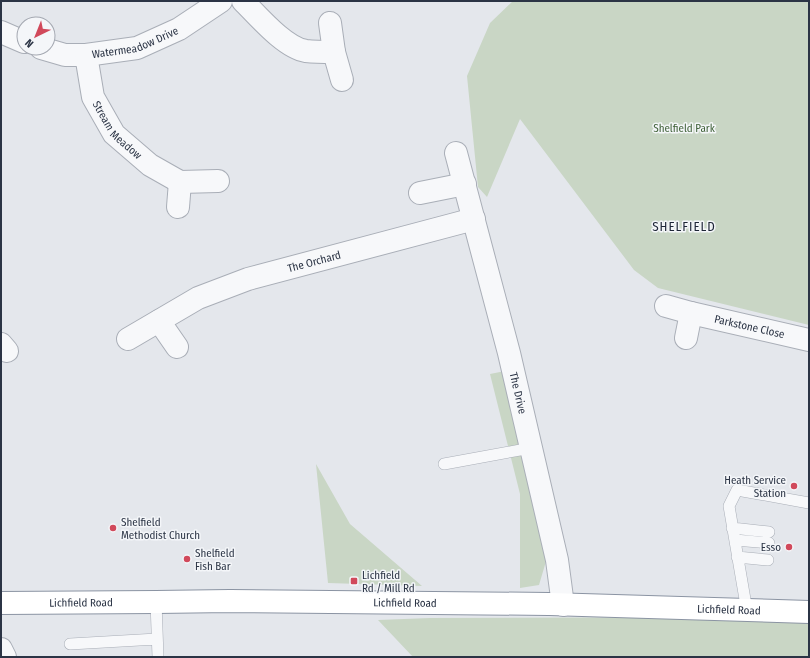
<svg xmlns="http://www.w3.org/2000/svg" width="810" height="658" font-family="'Fira Sans Condensed',sans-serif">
	<rect width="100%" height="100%" fill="#e4e7ec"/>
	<!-- green -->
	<path fill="#c9d6c5" d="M 513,1 L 809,1 L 809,325 L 658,288 L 634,270 L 520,119 L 487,197 L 478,187 L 467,76 L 490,23 Z
		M 505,371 L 547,558 L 539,585 L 520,588 L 520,494 L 490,374 Z
		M 316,464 L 350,524 L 422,586 L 328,583 Z
		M 809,617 L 809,657 L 413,657 L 378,620 L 430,618 Z"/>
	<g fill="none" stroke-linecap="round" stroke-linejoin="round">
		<defs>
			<path id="service" d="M 444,464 L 531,448
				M 732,528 L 769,532
				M 735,540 L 769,543
				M 737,557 L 768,560
				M 156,602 L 158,657
				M 747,611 L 729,506 L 737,490 L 809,503
				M 70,644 L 157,639"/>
			<g id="minor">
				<path d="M 243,1 C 258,16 285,48 306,51 C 315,52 325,52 334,52"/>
				<path d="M 330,23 L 334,52 L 342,80"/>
				<path d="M 1,32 L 24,42"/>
				<path id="s1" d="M 41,48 L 65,55 L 86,55 L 137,48 L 179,29 L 221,1"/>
				<path id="s2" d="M 86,55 L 93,97 L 114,134 L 150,165 L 180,182 L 218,181"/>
				<path id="s3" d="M 456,153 L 509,353 L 557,560 L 563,605"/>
				<path d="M 420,193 L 465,184"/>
				<path d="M 178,207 L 180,182"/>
				<path id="s4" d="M 666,306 L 691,313 L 809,340"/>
				<path d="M 159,321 L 177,347"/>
				<path d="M 686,338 L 691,313"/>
				<path id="s5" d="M 128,339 L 198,298 L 248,279 L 474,219"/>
				<path d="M 1,344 L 7,351"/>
			</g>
			<path id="tertiary" d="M 1,649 L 5,657"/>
			<g id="trunk">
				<path id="s6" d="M 1,603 L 156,602 L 230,601 L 549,604 L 809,612"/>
			</g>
		</defs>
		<!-- service casing -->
		<use href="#service" stroke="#a9aeb7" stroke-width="12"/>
		<!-- minor casing -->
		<use href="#minor" stroke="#a9aeb7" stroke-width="24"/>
		<!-- tertiary casing -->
		<use href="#tertiary" stroke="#a9aeb7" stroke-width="24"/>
		<!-- trunk casing -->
		<use href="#trunk" stroke="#8b94a3" stroke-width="24"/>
		<!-- service -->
		<use href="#service" stroke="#f7f8fa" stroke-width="11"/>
		<!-- minor -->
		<use href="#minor" stroke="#f7f8fa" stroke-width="22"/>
		<!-- tertiary -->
		<use href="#tertiary" stroke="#f7f8fa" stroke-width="22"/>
		<!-- trunk -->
		<use href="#trunk" stroke="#fff" stroke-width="22"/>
	</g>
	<!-- markers -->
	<g fill="#d1495b" stroke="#f4f6f9" stroke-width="1.5">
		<circle cx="794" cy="486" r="4"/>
		<circle cx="113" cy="528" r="4"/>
		<circle cx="789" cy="547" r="4"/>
		<circle cx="187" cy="559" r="4"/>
		<rect x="350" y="577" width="8" height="8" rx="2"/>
	</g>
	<g text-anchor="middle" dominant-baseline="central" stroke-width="3" stroke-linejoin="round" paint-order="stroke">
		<!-- street labels -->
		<g font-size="11" fill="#2b3445" stroke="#f4f6f9">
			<text stroke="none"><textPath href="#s1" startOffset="97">Watermeadow Drive</textPath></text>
			<text stroke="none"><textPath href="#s2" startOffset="84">Stream Meadow</textPath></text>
			<text stroke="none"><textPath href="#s5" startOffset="203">The Orchard</textPath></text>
			<text stroke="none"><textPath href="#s4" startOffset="86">Parkstone Close</textPath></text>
			<text stroke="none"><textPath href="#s3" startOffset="248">The Drive</textPath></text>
			<text stroke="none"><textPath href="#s6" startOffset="80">Lichfield Road</textPath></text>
			<text stroke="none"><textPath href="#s6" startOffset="404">Lichfield Road</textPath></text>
			<text stroke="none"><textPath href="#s6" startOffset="728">Lichfield Road</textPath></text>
		</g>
		<!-- park labels -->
		<g font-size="11" fill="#3f6138" stroke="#f4f6f9">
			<text x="684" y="128">Shelfield Park</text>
		</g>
		<!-- poi labels -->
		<g font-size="11" fill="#2b3445" stroke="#f4f6f9" text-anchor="start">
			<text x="786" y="480" text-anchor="end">Heath Service<tspan x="786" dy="13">Station</tspan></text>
			<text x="121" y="522">Shelfield<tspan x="121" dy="13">Methodist Church</tspan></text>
			<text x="781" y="547" text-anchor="end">Esso</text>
			<text x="195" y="553">Shelfield<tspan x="195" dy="13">Fish Bar</tspan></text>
			<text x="362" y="575">Lichfield<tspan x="362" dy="13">Rd / Mill Rd</tspan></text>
		</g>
		<!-- quarter labels -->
		<g font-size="13" letter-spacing="1" fill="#1d2536" stroke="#f4f6f9">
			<text x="684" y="226">SHELFIELD</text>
		</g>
	</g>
	<!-- border -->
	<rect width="810" height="658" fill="none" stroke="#2b3445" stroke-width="4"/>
	<!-- north arrow -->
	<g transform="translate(36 36) rotate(223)"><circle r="19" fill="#f4f6f9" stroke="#a4a8b1"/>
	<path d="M0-3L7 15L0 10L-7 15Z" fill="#d1495b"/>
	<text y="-6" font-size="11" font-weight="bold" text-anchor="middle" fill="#2b3445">N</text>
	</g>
</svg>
